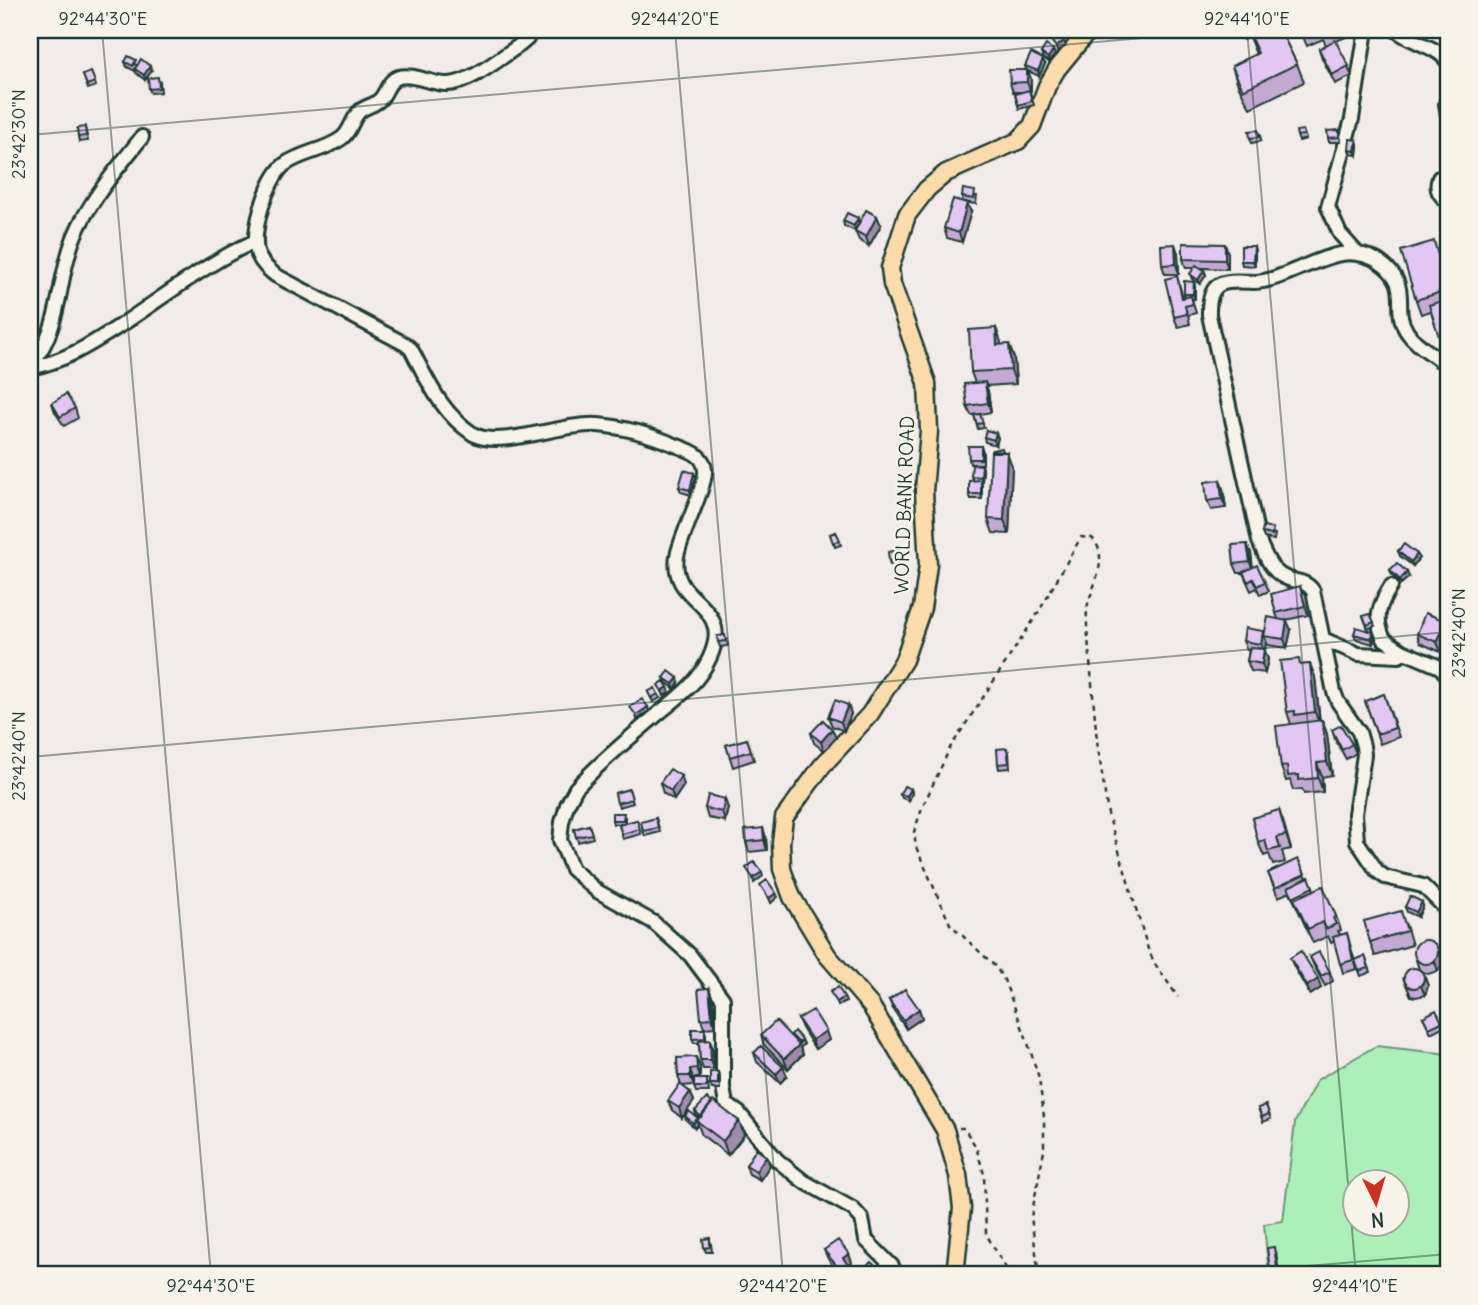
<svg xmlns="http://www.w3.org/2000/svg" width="1478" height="1305" font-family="Delius,sans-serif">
	<rect width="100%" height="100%" fill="#f3eaea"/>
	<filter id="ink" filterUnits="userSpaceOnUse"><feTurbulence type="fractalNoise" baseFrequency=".0143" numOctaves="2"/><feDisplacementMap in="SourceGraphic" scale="14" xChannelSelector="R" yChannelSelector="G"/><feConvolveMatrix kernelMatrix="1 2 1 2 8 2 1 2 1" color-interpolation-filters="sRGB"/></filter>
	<g filter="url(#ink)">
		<!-- green -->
		<path fill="#adefb9" stroke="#669676" stroke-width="2" fill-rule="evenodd" d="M 1376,1046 L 1448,1054 L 1448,1275 L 1269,1275 L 1264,1224 L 1283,1221 L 1295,1122 L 1317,1080 ZM 1356,1182 L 1398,1182 L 1398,1224 L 1356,1224 Z"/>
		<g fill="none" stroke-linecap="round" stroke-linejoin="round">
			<defs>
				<path id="minor" d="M 531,30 L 527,39 L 520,45 C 501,57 469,85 446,84 C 431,84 413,73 399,77 C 389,80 387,90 382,97 C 376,106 367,105 360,111 C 352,118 351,131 342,138 C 325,151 301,152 284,165 C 267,180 250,233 258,255 C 262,264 268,269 275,275 L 405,344 L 411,349 C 428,381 441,413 473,434 C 499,450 564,422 598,425 C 624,427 651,435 675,445 C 688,450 704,454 705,470 C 707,484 681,535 677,556 C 671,595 709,599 715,628 C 719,646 704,672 691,685 C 682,695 670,704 659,713 C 631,737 601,761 576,788 L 567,805 L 562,822 L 560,840 L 572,869 L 597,891 L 653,922 L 690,955 L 723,999 L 723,1088 L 726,1104 L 739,1113 L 777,1160 L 803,1181 L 853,1209 L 862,1219 L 866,1240 L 892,1266 L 896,1275
					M 1396,30 C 1411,43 1436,45 1448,62
					M 1448,96 L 1446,104 L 1448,116
					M 1448,175 L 1439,178 C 1435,189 1439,195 1448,202
					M 1357,253 L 1340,234 L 1328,207 L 1352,119 L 1366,30
					M 30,366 C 64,325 56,280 75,235 C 91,198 118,168 142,137
					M 1448,367 C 1436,355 1417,347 1407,332 C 1390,306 1415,286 1378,261 C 1367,255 1354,252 1341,254 C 1314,258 1279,282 1254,282 C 1225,281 1208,278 1209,315 L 1259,541 C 1264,553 1271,571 1284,577 C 1295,583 1305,579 1313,591 L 1334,692 L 1338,702 L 1359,732 L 1363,746 L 1364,755 L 1355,814 L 1357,841 L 1377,871 L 1385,877 L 1423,886 L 1448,911
					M 30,368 C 63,362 90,345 118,327 C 161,299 209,261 256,241
					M 1323,639 L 1358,654 L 1399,656 L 1402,651 L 1384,639 C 1374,618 1379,605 1391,586
					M 1402,651 L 1440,667 L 1448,676"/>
				<path id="major" d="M 955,1275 L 962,1208 L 958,1175 L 945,1130 L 871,1006 L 827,955 L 792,897 L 782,869 L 781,843 L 784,818 L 822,766 L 870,714 L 904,660 L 922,608 L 928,565 L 924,491 L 929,431 L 927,383 L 892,284 L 890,268 L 907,215 L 927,189 L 946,173 L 1018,141 L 1032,126 L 1047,86 L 1057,69 L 1089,30"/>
			</defs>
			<!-- minor casing -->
			<use href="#minor" stroke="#1f3d34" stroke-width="18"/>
			<!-- major casing -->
			<use href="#major" stroke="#1f3d34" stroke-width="21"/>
			<!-- path -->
			<path stroke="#1f3d34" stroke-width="2.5" stroke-dasharray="5 5" stroke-linecap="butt" d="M 959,1128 L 964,1128 L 976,1147 L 984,1174 L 986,1234 L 1010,1275
				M 1039,1275 L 1031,1217 L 1044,1151 L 1044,1116 L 1039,1078 L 1026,1037 L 1004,980 L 996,967 L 950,924 L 916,847 L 914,832 L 922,808 L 950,748 L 1038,613 L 1081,537 L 1092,538 C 1110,556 1093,585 1088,604 C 1086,612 1087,620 1087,627 L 1097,741 L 1108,814 L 1148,949 L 1155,964 L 1178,997"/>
			<!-- minor -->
			<use href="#minor" stroke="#f7f3e8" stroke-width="12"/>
			<!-- major -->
			<use href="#major" stroke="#fddcac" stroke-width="16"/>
		</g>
		<!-- wall -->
		<path fill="#c4aad2" stroke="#1f3d34" stroke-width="2" d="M 1067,30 L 1082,30 L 1076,39 L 1069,34 Z
			M 1208,30 L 1218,30 L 1210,34 Z
			M 1238,30 L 1280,30 L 1297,64 L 1304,82 L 1250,108 L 1238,85 L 1232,66 L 1256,54 L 1249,37 L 1243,40 Z
			M 1300,30 L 1343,30 L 1346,37 L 1336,41 L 1352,76 L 1335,84 L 1322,58 L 1319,49 L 1326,45 L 1323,39 L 1307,46 Z
			M 1053,50 L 1055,55 L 1049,62 L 1043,58 L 1041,53 Z
			M 125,62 L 137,65 L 152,70 L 145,80 L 136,73 L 135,70 L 135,71 L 127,67 Z
			M 1045,64 L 1039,76 L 1028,71 L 1031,79 L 1030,92 L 1034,105 L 1019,109 L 1015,94 L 1023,92 L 1013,92 L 1010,83 L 1026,70 L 1025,66 Z
			M 91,72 L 96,86 L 88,89 L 83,75 Z
			M 160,82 L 161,92 L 151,93 L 149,89 Z
			M 85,127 L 88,141 L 79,142 L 78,137 Z
			M 1303,130 L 1306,139 L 1299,141 L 1297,136 Z
			M 1339,130 L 1341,142 L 1329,142 L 1328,138 Z
			M 1260,134 L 1261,141 L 1252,143 L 1250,138 Z
			M 1357,140 L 1358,145 L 1357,155 L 1351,154 L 1349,150 Z
			M 977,196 L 976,204 L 963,202 L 962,197 Z
			M 971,212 L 962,242 L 947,238 L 944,228 Z
			M 858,218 L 859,223 L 855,231 L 844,226 L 843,221 Z
			M 881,225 L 869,246 L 859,240 L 855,231 Z
			M 1255,251 L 1255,266 L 1242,265 L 1241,261 Z
			M 1178,253 L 1179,274 L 1165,274 L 1162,265 Z
			M 1228,253 L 1228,269 L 1201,268 L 1204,270 L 1206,275 L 1200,284 L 1192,279 L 1190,274 L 1194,268 L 1186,268 L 1183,259 Z
			M 1439,255 L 1448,285 L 1448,356 L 1446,357 L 1431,311 L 1421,314 L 1416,300 Z
			M 1177,276 L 1183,298 L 1185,297 L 1184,294 L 1194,282 L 1195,287 L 1195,299 L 1192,299 L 1196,313 L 1188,315 L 1190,324 L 1178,327 L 1174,317 Z
			M 996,328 L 1001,344 L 1014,358 L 1016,384 L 986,386 L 988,391 L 991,412 L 980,414 L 984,428 L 978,429 L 974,415 L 979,414 L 971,415 L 967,406 L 975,383 L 971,372 Z
			M 52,403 L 75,408 L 78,418 L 64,426 L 55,412 Z
			M 996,433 L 998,438 L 996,445 L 985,442 L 984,437 Z
			M 981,446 L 983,451 L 983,464 L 970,464 L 969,459 Z
			M 1004,452 L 1012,466 L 1009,534 L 993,533 L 988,519 Z
			M 982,465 L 983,469 L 982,482 L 981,482 L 982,485 L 982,499 L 971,499 L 969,494 L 973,480 L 971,476 Z
			M 696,477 L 691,495 L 681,492 L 679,487 Z
			M 1220,480 L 1223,489 L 1226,508 L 1211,510 L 1207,501 Z
			M 836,532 L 841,545 L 835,547 L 830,534 Z
			M 1262,533 L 1275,534 L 1274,540 L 1264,538 Z
			M 1398,551 L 1417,554 L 1419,558 L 1413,566 L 1400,556 Z
			M 1251,553 L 1253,568 L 1265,582 L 1269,591 L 1260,595 L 1257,588 L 1251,591 L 1243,573 L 1238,573 L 1234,564 Z
			M 896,556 L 897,564 L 890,565 L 889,561 Z
			M 1390,570 L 1409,577 L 1401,584 L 1392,575 Z
			M 1300,586 L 1308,615 L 1286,620 L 1291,630 L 1287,648 L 1268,645 L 1266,641 L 1265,651 L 1268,659 L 1265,673 L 1251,671 L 1247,661 L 1249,651 L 1247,650 L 1243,641 L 1264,635 L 1278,619 L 1276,613 Z
			M 1370,614 L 1375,626 L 1368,629 L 1363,616 Z
			M 1446,621 L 1448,628 L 1448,633 L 1444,643 L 1448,638 L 1448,657 L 1445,655 L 1442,647 L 1441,652 L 1420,643 L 1417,634 Z
			M 1354,634 L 1375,637 L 1373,644 L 1356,639 Z
			M 727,640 L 728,646 L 720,647 L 718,642 Z
			M 1310,664 L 1315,677 L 1320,720 L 1322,720 L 1327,734 L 1332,775 L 1322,777 L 1323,792 L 1304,794 L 1302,789 L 1293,790 L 1290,780 L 1286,781 L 1281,767 L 1291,724 L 1287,712 L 1301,665 Z
			M 664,678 L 679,682 L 675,689 L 666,682 Z
			M 648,692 L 658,694 L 660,698 L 653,702 Z
			M 1384,694 L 1399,737 L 1380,744 L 1365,701 Z
			M 848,705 L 851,714 L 844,731 L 832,726 L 828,717 Z
			M 1332,730 L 1352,744 L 1356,753 L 1346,759 L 1335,739 Z
			M 811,733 L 836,738 L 824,751 L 814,743 Z
			M 747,739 L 754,760 L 733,767 L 726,745 Z
			M 1009,752 L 1010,768 L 999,769 L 998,764 Z
			M 681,776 L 684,785 L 674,800 L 663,793 L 660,783 Z
			M 629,789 L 633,803 L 619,807 L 615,793 Z
			M 911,789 L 912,793 L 909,801 L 902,798 L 900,794 Z
			M 705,808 L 728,808 L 725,821 L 708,818 Z
			M 1279,810 L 1291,849 L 1282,851 L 1285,862 L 1273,865 L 1269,854 L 1264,856 L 1258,842 Z
			M 625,817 L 625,823 L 637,820 L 641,834 L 623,839 L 619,825 L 621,824 L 613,824 L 612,820 Z
			M 656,818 L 660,832 L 645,836 L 643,831 Z
			M 589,825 L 593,838 L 578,842 L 574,829 Z
			M 763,828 L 766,838 L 767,850 L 749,852 L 746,842 Z
			M 1298,859 L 1307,878 L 1309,877 L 1314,890 L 1336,916 L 1341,930 L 1338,931 L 1340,935 L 1347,933 L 1357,969 L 1343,973 L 1334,941 L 1331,943 L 1328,936 L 1313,943 L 1290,892 L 1278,897 L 1268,873 Z
			M 1423,906 L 1418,917 L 1407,912 L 1405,907 Z
			M 1406,925 L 1412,945 L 1375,956 L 1370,942 Z
			M 1365,956 L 1371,972 L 1361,976 L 1355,960 Z
			M 1310,957 L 1330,972 L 1333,981 L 1325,986 L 1314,966 Z
			M 1290,958 L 1321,988 L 1310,995 L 1294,967 Z
			M 1416,960 L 1443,963 L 1438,971 L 1428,974 L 1421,971 L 1428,986 L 1425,995 L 1416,997 L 1411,996 L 1403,978 L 1419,969 Z
			M 709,988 L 712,997 L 715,1027 L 704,1028 L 701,1019 Z
			M 889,1000 L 919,1009 L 922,1018 L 906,1029 L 893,1009 Z
			M 1448,1001 L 1448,1029 L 1443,1013 Z
			M 1423,1017 L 1442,1022 L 1444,1026 L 1431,1033 Z
			M 798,1019 L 829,1040 L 815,1049 L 802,1028 Z
			M 706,1034 L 706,1040 L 713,1049 L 714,1069 L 703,1069 L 700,1060 L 699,1043 L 694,1043 L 692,1039 Z
			M 761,1035 L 791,1037 L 802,1040 L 804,1044 L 800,1048 L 803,1054 L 788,1069 L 764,1045 Z
			M 754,1053 L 783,1067 L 787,1076 L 780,1083 L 757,1062 Z
			M 677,1058 L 700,1067 L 700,1078 L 693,1078 L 694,1085 L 682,1086 L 690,1092 L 694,1101 L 682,1118 L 672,1110 L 668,1101 L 681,1085 L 678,1076 Z
			M 718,1072 L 720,1076 L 720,1089 L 712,1089 L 710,1084 Z
			M 708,1084 L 709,1092 L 696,1092 L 694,1087 Z
			M 1266,1105 L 1271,1119 L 1263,1122 L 1258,1108 Z
			M 695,1111 L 744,1135 L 728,1155 L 702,1135 L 698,1125 L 695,1128 L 686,1120 L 685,1116 L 698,1118 L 698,1120 L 699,1118 L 696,1115 Z
			M 746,1165 L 770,1165 L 760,1180 L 749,1174 Z
			M 711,1243 L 712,1252 L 706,1252 L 704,1248 Z
			M 824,1250 L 849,1254 L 852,1263 L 848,1266 L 851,1274 L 849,1275 L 840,1275 L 828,1259 Z
			M 1276,1251 L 1279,1273 L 1272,1274 L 1270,1269 Z"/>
		<!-- shaded-wall -->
		<path fill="#a08bab" stroke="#1f3d34" stroke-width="2" d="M 1077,30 L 1082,30 L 1076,39 L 1074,34 Z
			M 1064,41 L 1066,46 L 1057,52 L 1056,47 Z
			M 1053,50 L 1055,55 L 1049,62 L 1048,58 Z
			M 1043,59 L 1045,64 L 1039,76 L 1038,71 Z
			M 150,66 L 152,70 L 145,80 L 144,75 Z
			M 1027,70 L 1031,79 L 1031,92 L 1027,82 Z
			M 1357,140 L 1358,145 L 1357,155 L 1355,151 Z
			M 967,203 L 971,212 L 962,242 L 959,233 Z
			M 877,216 L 881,225 L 869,246 L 866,237 Z
			M 858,218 L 859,223 L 855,231 L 854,226 Z
			M 1175,244 L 1178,253 L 1179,274 L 1176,264 Z
			M 1225,244 L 1228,253 L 1228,269 L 1225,260 Z
			M 1254,246 L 1255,251 L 1255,266 L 1253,261 Z
			M 1204,270 L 1206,275 L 1200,284 L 1198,280 Z
			M 1194,282 L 1195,287 L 1195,299 L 1193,294 Z
			M 996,328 L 1001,342 L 1002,359 L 997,345 Z
			M 1009,344 L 1014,358 L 1016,384 L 1011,370 Z
			M 985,382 L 988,391 L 991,412 L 988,403 Z
			M 996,433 L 998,438 L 996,445 L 994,440 Z
			M 1007,452 L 1012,466 L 1009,534 L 1004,520 Z
			M 982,465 L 983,469 L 982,482 L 981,477 Z
			M 694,473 L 696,477 L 691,495 L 690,490 Z
			M 981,480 L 982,485 L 982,499 L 981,494 Z
			M 1220,480 L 1223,489 L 1226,508 L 1222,499 Z
			M 1247,544 L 1251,553 L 1253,572 L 1250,562 Z
			M 1417,554 L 1419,558 L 1413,566 L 1411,562 Z
			M 1407,572 L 1409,577 L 1401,584 L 1400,580 Z
			M 1287,621 L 1291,630 L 1287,648 L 1284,639 Z
			M 1446,621 L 1448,628 L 1448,633 L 1441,652 L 1437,642 Z
			M 1263,631 L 1266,641 L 1265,651 L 1268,659 L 1265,673 L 1262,664 L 1264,652 L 1261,644 Z
			M 1373,632 L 1375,637 L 1373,644 L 1372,639 Z
			M 1310,664 L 1315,677 L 1320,726 L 1315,712 Z
			M 678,678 L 679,682 L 675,689 L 673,684 Z
			M 668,687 L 670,692 L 664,696 L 662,691 Z
			M 848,705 L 851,714 L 844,731 L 841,722 Z
			M 648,707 L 649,711 L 637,720 L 636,715 Z
			M 1322,720 L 1327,734 L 1332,775 L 1327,762 Z
			M 832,729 L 836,738 L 824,751 L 821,742 Z
			M 1317,763 L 1322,777 L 1323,792 L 1318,778 Z
			M 681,776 L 684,785 L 674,800 L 671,791 Z
			M 911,789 L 912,793 L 909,801 L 907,796 Z
			M 725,799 L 728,808 L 725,821 L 722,812 Z
			M 1279,810 L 1284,824 L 1291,849 L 1286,835 Z
			M 763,828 L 766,838 L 767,850 L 764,840 Z
			M 762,872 L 763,876 L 754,883 L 753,878 Z
			M 776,893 L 778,897 L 771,903 L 769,898 Z
			M 1422,902 L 1423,906 L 1418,917 L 1416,912 Z
			M 1436,944 L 1443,963 L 1438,971 L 1435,962 Z
			M 1425,977 L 1428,986 L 1425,995 L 1421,986 Z
			M 1318,979 L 1321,988 L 1310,995 L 1307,986 Z
			M 709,988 L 712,997 L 715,1027 L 712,1018 Z
			M 844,997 L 846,1002 L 838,1006 L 837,1002 Z
			M 919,1009 L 922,1018 L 906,1029 L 903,1020 Z
			M 826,1031 L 829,1040 L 815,1049 L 812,1040 Z
			M 710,1040 L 713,1049 L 714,1069 L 711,1060 Z
			M 802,1040 L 804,1044 L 800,1048 L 803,1054 L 788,1069 L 784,1059 L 799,1045 L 799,1043 Z
			M 696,1057 L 700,1067 L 700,1078 L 697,1068 Z
			M 783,1067 L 787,1076 L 780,1083 L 776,1074 Z
			M 690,1069 L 693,1078 L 694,1085 L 690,1076 Z
			M 690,1092 L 694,1101 L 682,1118 L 679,1108 Z
			M 698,1118 L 700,1123 L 697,1121 L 698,1125 L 695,1128 L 693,1123 Z
			M 739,1121 L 744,1135 L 728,1155 L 723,1141 Z
			M 766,1156 L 770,1165 L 760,1180 L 756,1171 Z
			M 849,1254 L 852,1263 L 848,1266 L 851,1274 L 849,1275 L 842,1275 L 840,1270 L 843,1258 Z"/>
		<!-- building -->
		<path fill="#e4c6f4" stroke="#1f3d34" stroke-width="2" d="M 1068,30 L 1077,30 L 1074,34 Z
			M 1247,30 L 1280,30 L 1297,64 L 1243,90 L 1232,66 L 1258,53 Z
			M 1448,31 L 1448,41 L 1443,36 Z
			M 1060,35 L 1064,41 L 1056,47 L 1052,42 Z
			M 1335,40 L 1349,66 L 1332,75 L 1319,49 Z
			M 1046,45 L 1053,50 L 1048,58 L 1041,53 Z
			M 1031,53 L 1043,59 L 1038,71 L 1025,66 Z
			M 128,56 L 136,60 L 133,66 L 125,62 Z
			M 141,59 L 150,66 L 144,75 L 135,69 Z
			M 1009,70 L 1027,70 L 1027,82 L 1010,83 Z
			M 91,72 L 95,82 L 87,85 L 83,75 Z
			M 158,77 L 159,88 L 149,89 L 148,78 Z
			M 1029,90 L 1032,101 L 1018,105 L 1015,94 Z
			M 85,127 L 86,136 L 78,137 L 77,128 Z
			M 1258,130 L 1259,137 L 1250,138 L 1249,131 Z
			M 1303,130 L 1304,135 L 1297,136 L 1296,131 Z
			M 1339,130 L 1339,137 L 1328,138 L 1327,131 Z
			M 1350,139 L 1357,140 L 1355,151 L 1349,150 Z
			M 963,189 L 975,191 L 974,199 L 962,197 Z
			M 953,199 L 967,203 L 959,233 L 944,228 Z
			M 866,210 L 877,216 L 866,237 L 855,231 Z
			M 847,213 L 858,218 L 854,226 L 843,221 Z
			M 1434,241 L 1448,290 L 1416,300 L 1401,251 Z
			M 1183,243 L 1225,244 L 1225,260 L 1183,259 Z
			M 1175,244 L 1176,264 L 1162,265 L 1161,245 Z
			M 1241,246 L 1254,246 L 1253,261 L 1241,261 Z
			M 1196,265 L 1204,270 L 1198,280 L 1190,274 Z
			M 1177,276 L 1182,298 L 1191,296 L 1193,304 L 1185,306 L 1187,314 L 1174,317 L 1165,279 Z
			M 1184,281 L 1194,282 L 1193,294 L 1184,294 Z
			M 1448,299 L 1448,340 L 1441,343 L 1429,305 Z
			M 996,328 L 997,345 L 1009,344 L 1011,370 L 971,372 L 969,330 Z
			M 985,382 L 988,403 L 967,406 L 964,384 Z
			M 66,394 L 75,408 L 60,417 L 52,403 Z
			M 980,414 L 983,423 L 977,424 L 974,415 Z
			M 986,430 L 996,433 L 994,440 L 984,437 Z
			M 968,446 L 981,446 L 981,459 L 969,459 Z
			M 1002,448 L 1003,452 L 992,452 L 992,450 Z
			M 991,451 L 1007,452 L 1004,520 L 988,519 Z
			M 972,464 L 982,465 L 981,477 L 971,476 Z
			M 684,470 L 694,473 L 690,490 L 679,487 Z
			M 981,480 L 981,494 L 969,494 L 969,481 Z
			M 1220,480 L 1222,499 L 1207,501 L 1205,482 Z
			M 1263,527 L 1273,529 L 1272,535 L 1262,533 Z
			M 836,532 L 840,540 L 833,543 L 830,534 Z
			M 1247,544 L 1250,562 L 1234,564 L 1232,545 Z
			M 1404,544 L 1417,554 L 1411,562 L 1398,551 Z
			M 894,551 L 895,560 L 889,561 L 888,552 Z
			M 1397,563 L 1407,572 L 1400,580 L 1390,570 Z
			M 1257,565 L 1265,582 L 1257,586 L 1253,579 L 1248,582 L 1243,572 Z
			M 1300,586 L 1305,606 L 1276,613 L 1271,594 Z
			M 1425,613 L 1446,621 L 1437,642 L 1417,634 Z
			M 1370,614 L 1374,622 L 1367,625 L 1363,616 Z
			M 1268,617 L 1287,621 L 1284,639 L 1264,636 Z
			M 1356,627 L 1373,632 L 1372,639 L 1354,634 Z
			M 1245,628 L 1263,631 L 1261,644 L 1243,641 Z
			M 725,635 L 726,641 L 718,642 L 717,636 Z
			M 1448,638 L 1448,651 L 1442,646 Z
			M 1250,647 L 1264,649 L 1262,664 L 1247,661 Z
			M 1299,659 L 1300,665 L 1310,664 L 1315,712 L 1295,715 L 1295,711 L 1287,712 L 1280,661 Z
			M 669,671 L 678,678 L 673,684 L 664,678 Z
			M 664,681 L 668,687 L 662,691 L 658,685 Z
			M 655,688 L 658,694 L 651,698 L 648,692 Z
			M 1384,694 L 1395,728 L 1377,734 L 1365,701 Z
			M 642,699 L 648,707 L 636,715 L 630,707 Z
			M 835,700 L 848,705 L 841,722 L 828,717 Z
			M 823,720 L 832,729 L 821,742 L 811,733 Z
			M 1322,720 L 1327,762 L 1317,763 L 1318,778 L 1299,780 L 1299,775 L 1288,776 L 1287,766 L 1281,767 L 1276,726 Z
			M 1341,725 L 1352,744 L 1342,750 L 1332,730 Z
			M 747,739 L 751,751 L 730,757 L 726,745 Z
			M 1007,748 L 1009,763 L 998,764 L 997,749 Z
			M 670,769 L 681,776 L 671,791 L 660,783 Z
			M 904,786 L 911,789 L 907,796 L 900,794 Z
			M 629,789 L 632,799 L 617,803 L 615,793 Z
			M 708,795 L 725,799 L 722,812 L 705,808 Z
			M 1279,810 L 1286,835 L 1277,837 L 1280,848 L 1268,851 L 1265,840 L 1258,842 L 1252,818 Z
			M 612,813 L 624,813 L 623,820 L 612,820 Z
			M 656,818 L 658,828 L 643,831 L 641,822 Z
			M 637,820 L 640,829 L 622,834 L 619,825 Z
			M 589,825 L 592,834 L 576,837 L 574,829 Z
			M 763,828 L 764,840 L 746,842 L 745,830 Z
			M 1298,859 L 1305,874 L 1275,888 L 1268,873 Z
			M 754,862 L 762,872 L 753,878 L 746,868 Z
			M 1309,877 L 1313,887 L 1293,897 L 1288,887 Z
			M 767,880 L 776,893 L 769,898 L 760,885 Z
			M 1323,886 L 1336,916 L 1333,918 L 1336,924 L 1326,929 L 1323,922 L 1308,929 L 1294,899 Z
			M 1410,896 L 1422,902 L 1416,912 L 1405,907 Z
			M 1401,911 L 1407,931 L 1370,942 L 1364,921 Z
			M 1347,933 L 1353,960 L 1340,964 L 1333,937 Z
			M1414 952a12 12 0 1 1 24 0a12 12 0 1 1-24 0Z
			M 1448,945 L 1448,959 L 1444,947 Z
			M 1301,951 L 1318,979 L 1307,986 L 1290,958 Z
			M 1319,952 L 1330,972 L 1321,976 L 1310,957 Z
			M 1365,956 L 1369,968 L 1359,971 L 1355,960 Z
			M1404 978a10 10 0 1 1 20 0a10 10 0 1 1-20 0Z
			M 838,987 L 844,997 L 837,1002 L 830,992 Z
			M 709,988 L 712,1018 L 701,1019 L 698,989 Z
			M 905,989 L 919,1009 L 903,1020 L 889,1000 Z
			M 1448,1001 L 1448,1016 L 1443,1013 Z
			M 813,1010 L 826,1031 L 812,1040 L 798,1019 Z
			M 1436,1010 L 1442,1022 L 1429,1028 L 1423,1017 Z
			M 776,1021 L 799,1045 L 784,1059 L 761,1035 Z
			M 692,1029 L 705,1029 L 705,1038 L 692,1039 Z
			M 794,1031 L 802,1040 L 799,1043 L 791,1035 Z
			M 710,1040 L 711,1060 L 700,1060 L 699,1041 Z
			M 761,1046 L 783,1067 L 776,1074 L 754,1053 Z
			M 696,1057 L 697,1068 L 690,1069 L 690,1076 L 678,1076 L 677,1058 Z
			M 710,1072 L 718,1072 L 718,1084 L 710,1084 Z
			M 694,1079 L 707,1079 L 707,1087 L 694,1087 Z
			M 680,1084 L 690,1092 L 679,1108 L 668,1101 Z
			M 707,1098 L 712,1103 L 701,1117 L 695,1111 Z
			M 713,1101 L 739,1121 L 723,1141 L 697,1121 Z
			M 1266,1105 L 1269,1114 L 1262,1117 L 1258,1108 Z
			M 689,1111 L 698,1118 L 693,1123 L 685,1116 Z
			M 756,1149 L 766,1156 L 756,1171 L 746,1165 Z
			M 710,1238 L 710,1247 L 704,1248 L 703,1239 Z
			M 838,1240 L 849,1254 L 843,1258 L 848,1265 L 840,1270 L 824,1250 Z
			M 1274,1247 L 1277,1268 L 1270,1269 L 1267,1248 Z
			M 871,1262 L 881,1271 L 877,1275 L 869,1275 L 864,1269 Z"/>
	</g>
	<!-- ticks -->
	<path fill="none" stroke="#1f3d34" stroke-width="2" stroke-opacity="0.45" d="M 102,30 L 211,1275M 675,30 L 783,1275M 1247,30 L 1356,1275M 30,135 L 1235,30M 30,757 L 1448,632M 1203,1275 L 1448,1254"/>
	<g text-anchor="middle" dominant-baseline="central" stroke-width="5" stroke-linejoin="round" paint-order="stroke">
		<!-- street labels -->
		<g font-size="19" fill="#1f3d34" stroke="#f7f3e8">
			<text transform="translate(904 505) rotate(-88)">WORLD BANK ROAD</text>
		</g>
	</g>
	<!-- margin -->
	<rect width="1478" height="1305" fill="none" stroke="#f7f3e8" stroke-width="77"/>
	<!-- north arrow -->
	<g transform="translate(1376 1203) rotate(175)"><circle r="33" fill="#f7f3e8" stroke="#a1aaa0" stroke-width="2"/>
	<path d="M0-5L12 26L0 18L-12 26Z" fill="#c8321e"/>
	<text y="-10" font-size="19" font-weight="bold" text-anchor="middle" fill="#1f3d34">N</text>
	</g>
	<rect x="38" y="38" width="1402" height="1228" fill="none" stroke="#1f3d34" stroke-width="2.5"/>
	<g font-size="18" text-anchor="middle" fill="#1f3d34">
		<text x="103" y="25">92°44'30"E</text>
		<text x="675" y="25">92°44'20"E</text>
		<text x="1247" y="25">92°44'10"E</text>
		<text transform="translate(19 134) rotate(-90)" y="6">23°42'30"N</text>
		<text transform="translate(1459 633) rotate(-90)" y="6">23°42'40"N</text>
		<text transform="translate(19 756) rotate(-90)" y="6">23°42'40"N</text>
		<text x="211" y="1292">92°44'30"E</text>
		<text x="783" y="1292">92°44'20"E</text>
		<text x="1355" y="1292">92°44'10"E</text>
	</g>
</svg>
